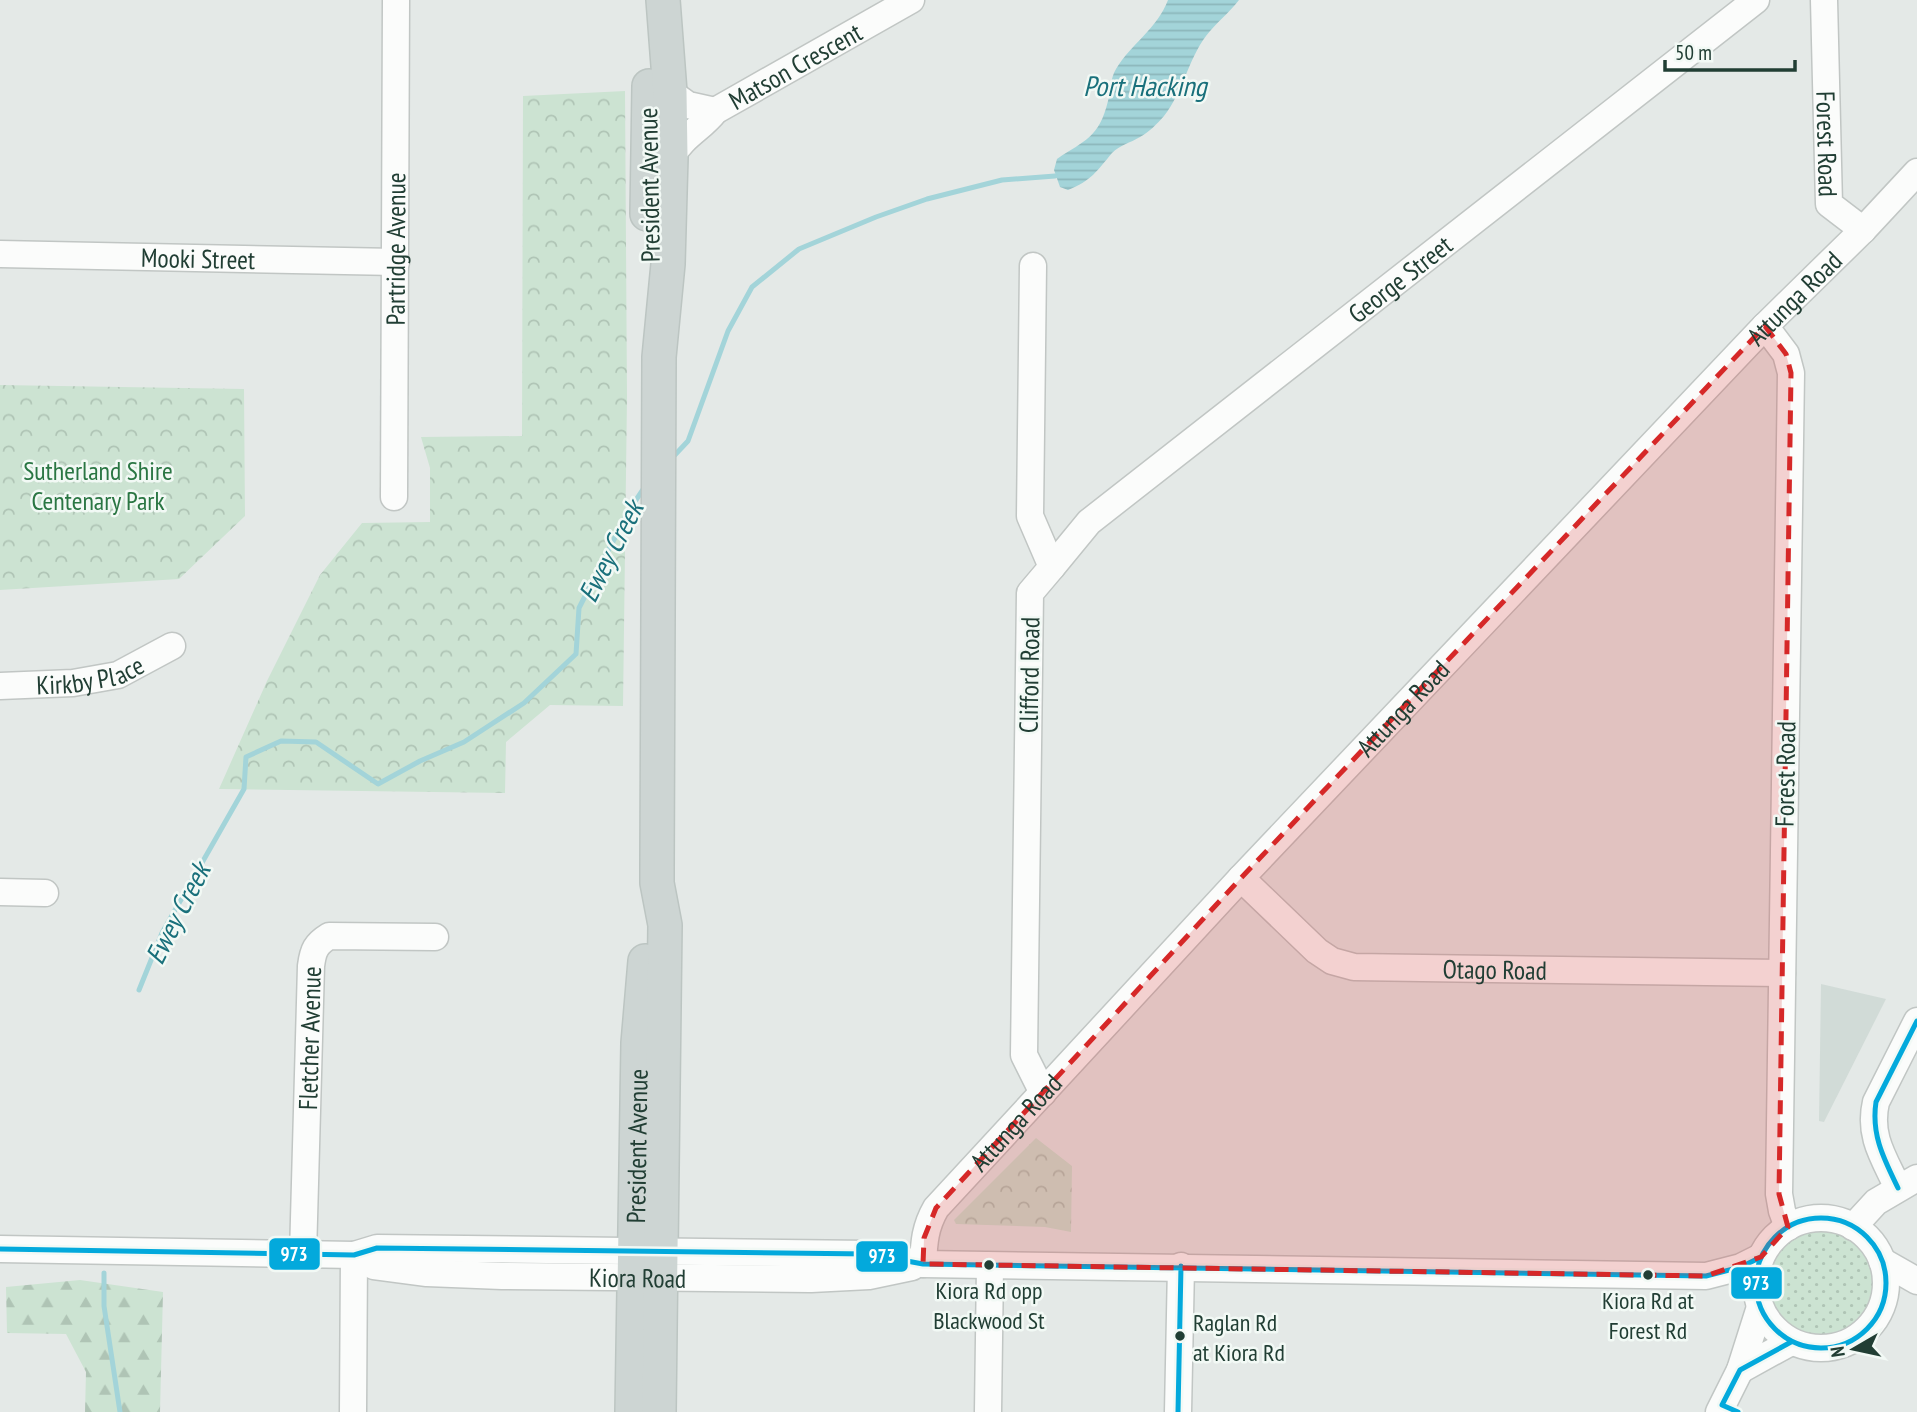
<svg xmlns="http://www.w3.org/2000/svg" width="1917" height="1412" font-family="'PT Sans Narrow',sans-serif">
	<defs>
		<pattern id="grass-dots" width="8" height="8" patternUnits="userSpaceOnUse" patternTransform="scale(1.75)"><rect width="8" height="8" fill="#cce3d2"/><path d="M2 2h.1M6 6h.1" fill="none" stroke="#afc4b5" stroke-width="1.8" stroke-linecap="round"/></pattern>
		<pattern id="forest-firs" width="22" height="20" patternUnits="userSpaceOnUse" patternTransform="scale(1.75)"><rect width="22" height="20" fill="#cce3d2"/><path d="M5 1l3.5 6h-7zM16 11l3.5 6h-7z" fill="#afc4b5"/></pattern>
		<pattern id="park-crowns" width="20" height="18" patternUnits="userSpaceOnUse" patternTransform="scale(1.75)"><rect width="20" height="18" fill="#cce3d2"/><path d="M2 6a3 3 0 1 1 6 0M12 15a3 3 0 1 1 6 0" fill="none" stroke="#afc4b5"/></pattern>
		<pattern id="water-rules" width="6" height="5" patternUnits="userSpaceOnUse" patternTransform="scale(1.75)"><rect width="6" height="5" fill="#a3d4d9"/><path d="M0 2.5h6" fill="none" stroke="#8cb7bb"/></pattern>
	</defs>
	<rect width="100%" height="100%" fill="#e4e9e7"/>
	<!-- built -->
	<path fill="#d1dbd7" d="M 1821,984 L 1886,999 L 1824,1122 L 1819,1121 Z"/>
	<!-- grass -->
	<path fill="url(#grass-dots)" d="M1756 1283a65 65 0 1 1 130 0a65 65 0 1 1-130 0Z"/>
	<!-- forest -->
	<path fill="url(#forest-firs)" d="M 80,1280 L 163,1292 L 160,1412 L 85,1412 L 86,1372 L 66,1334 L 7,1333 L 6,1287 Z"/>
	<!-- park -->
	<path fill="url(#park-crowns)" d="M 625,91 L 627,397 L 623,706 L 550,705 L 506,742 L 505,793 L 219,789 L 267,681 L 320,575 L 362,523 L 430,522 L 430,468 L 421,437 L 522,436 L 523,96 Z
		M 0,385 L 244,389 L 245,516 L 179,579 L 0,590 Z
		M 1036,1138 L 1072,1166 L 1071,1232 L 1045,1227 L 956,1224 L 954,1220 Z"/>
	<!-- water -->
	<path fill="url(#water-rules)" d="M 1168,0 L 1239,0 C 1229,13 1216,23 1206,36 C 1188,60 1183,92 1164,116 C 1157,124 1149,132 1140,137 C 1130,143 1120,145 1112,153 C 1097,171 1091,181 1068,190 L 1060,187 L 1054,170 L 1057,159 C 1085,140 1099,138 1108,101 C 1111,90 1110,79 1116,69 C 1131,44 1157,29 1168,0 Z"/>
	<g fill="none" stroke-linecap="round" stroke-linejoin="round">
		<!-- stream -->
		<path stroke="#a3d4d9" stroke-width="5" d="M 672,458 L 688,441 L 728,331 L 752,287 L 799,249 L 876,217 L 927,199 L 1002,180 L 1055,176
			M 139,990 L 162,933 L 244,789 L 246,757 L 281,741 L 316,742 L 378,784 L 420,761 L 464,742 L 524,703 L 576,654 L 579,608 L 628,512 L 646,485
			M 104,1273 L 104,1306 L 120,1412"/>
		<defs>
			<g id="minor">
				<path id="s1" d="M 1824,0 L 1829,204 L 1863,230"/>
				<path d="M 670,92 L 688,105 L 715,111"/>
				<path id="s2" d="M 671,157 C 685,134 701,129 715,111 L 911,0"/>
				<path id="s3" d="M 0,254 L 396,262"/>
				<path d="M 1033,266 L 1030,516 L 1052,567 L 1030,593 L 1024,1055 L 1043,1093"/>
				<path d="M 1765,326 L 1786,354 L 1791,373 L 1779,1194 L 1782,1211 L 1788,1227"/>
				<path id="s4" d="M 394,497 L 396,0"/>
				<path id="s5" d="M 1052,567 L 1089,522 L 1756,0"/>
				<path id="s6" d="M 0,686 L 73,683 L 118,675 L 172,646"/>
				<path id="s7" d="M 1241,878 L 1317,951 L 1332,961 L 1354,967 L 1782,973"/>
				<path d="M 0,892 L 45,893"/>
				<path d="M 1898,1188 C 1884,1158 1868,1136 1876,1102 L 1917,1021"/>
				<circle cx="1821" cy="1283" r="65"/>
				<path d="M 1853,1227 L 1876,1202 L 1917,1178"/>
				<path d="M 0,1249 L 354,1255 L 377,1248 L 869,1254 L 923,1264 L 1706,1276 L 1741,1267 L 1761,1257"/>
				<path id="s8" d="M 303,1255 L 311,966 C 313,950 316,944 329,936 L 435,937"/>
				<path id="s9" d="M 354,1255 L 374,1266 L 427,1273 L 502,1276 L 811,1279 L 869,1276 L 912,1267"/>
				<path d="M 1882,1261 L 1917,1281"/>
				<path id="s10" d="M 923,1264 C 924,1242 925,1227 936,1208 L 1241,878 L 1765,326 L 1863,230 L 1917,172"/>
				<path d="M 1740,1370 L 1791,1342"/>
				<path d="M 353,1412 L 354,1255"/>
				<path d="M 988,1412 L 990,1266"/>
				<path d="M 1178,1412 L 1181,1266"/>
				<path d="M 1719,1412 L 1740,1370 L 1760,1307"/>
			</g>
			<g id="major">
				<path d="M 647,214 L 649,86"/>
				<path id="s11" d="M 632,1412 L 638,1043 L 645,961"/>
				<path d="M 659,1412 L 665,925 L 657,883 L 657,869 L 659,357 L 668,264 L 671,157 L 670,92 L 663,0"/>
			</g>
		</defs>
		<!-- minor casing -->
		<use href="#minor" stroke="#c1c6c4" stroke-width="29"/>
		<!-- major casing -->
		<use href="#major" stroke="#bcc5c2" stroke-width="36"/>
		<!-- minor -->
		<use href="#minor" stroke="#fbfcfb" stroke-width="26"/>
		<!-- major -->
		<use href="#major" stroke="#cdd5d3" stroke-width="33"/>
		<defs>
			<path id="bus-1" d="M 1898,1188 C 1884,1159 1871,1135 1876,1102 L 1917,1021
				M1756 1283a65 65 0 1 1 130 0a65 65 0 1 1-130 0Z
				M 0,1249 L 354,1255 L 377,1248 L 869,1254 L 923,1264 L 1706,1276 L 1741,1267 L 1761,1257
				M 1178,1412 L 1181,1266
				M 1738,1412 L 1722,1405 L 1740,1370 L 1791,1342"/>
		</defs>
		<!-- bus-1 casing -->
		<use href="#bus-1" stroke="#f2f9f5" stroke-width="10"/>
		<!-- bus-1 -->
		<use href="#bus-1" stroke="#03a9dc" stroke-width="5"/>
	</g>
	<!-- marked area -->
	<path fill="#d62828" fill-opacity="0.2" stroke="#d62828" stroke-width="5" stroke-dasharray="14 9" stroke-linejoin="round" d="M 1765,326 L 1786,354 L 1791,373 L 1779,1194 L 1788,1227 L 1761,1257 L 1706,1276 L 923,1264 L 924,1238 L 936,1208 L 1241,878 Z"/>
	<!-- markers -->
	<g fill="#213e34" stroke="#f2f9f5" stroke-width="2.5">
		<circle cx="989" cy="1265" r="6"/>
		<circle cx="1648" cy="1275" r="6"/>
		<circle cx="1180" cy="1336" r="6"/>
	</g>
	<g text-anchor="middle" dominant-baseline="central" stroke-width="5" stroke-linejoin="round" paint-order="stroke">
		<!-- bus labels -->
		<g font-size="24" fill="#213e34" stroke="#f2f9f5">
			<text x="989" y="1290">Kiora Rd opp<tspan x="989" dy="30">Blackwood St</tspan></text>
			<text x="1648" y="1300">Kiora Rd at<tspan x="1648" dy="30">Forest Rd</tspan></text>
			<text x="1193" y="1322" text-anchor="start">Raglan Rd<tspan x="1193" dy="30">at Kiora Rd</tspan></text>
		</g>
		<!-- street labels -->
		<g font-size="26" fill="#213e34" stroke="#f2f9f5">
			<text stroke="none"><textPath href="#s2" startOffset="156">Matson Crescent</textPath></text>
			<text stroke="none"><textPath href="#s1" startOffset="144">Forest Road</textPath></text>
			<text transform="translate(649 185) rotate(-91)">President Avenue</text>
			<text stroke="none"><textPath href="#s4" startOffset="248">Partridge Avenue</textPath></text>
			<text stroke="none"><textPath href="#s3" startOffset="198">Mooki Street</textPath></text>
			<text stroke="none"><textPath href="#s5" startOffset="453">George Street</textPath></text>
			<text stroke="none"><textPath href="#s10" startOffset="1309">Attunga Road</textPath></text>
			<text stroke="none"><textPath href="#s6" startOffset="91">Kirkby Place</textPath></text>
			<text transform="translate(1029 675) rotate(-89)">Clifford Road</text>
			<text stroke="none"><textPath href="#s10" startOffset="742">Attunga Road</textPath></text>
			<text transform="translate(1785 774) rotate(-89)">Forest Road</text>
			<text stroke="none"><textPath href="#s7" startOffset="287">Otago Road</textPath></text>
			<text stroke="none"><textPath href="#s8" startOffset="217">Fletcher Avenue</textPath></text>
			<text stroke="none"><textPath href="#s10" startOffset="175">Attunga Road</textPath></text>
			<text stroke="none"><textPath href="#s11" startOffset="266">President Avenue</textPath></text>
			<text stroke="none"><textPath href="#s9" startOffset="287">Kiora Road</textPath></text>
		</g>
		<!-- park labels -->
		<g font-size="26" fill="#2a7643" stroke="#f2f9f5">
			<text x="98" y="470">Sutherland Shire<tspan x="98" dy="30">Centenary Park</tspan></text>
		</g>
		<!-- water labels -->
		<g font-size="28" font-style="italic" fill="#19707b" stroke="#f2f9f5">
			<text x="1145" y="85">Port Hacking</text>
			<text transform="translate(610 551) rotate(-63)">Ewey Creek</text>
			<text transform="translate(177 913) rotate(-63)">Ewey Creek</text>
		</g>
	</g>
	<g stroke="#f2f9f5" stroke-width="2.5">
		<rect x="268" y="1237" width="53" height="34" rx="7" fill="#03a9dc"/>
		<rect x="855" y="1240" width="54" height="33" rx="7" fill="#03a9dc"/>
		<rect x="1730" y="1266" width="53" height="34" rx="7" fill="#03a9dc"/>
	</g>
	<g font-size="19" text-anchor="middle" font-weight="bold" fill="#fff">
		<text x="294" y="1261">973</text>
		<text x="882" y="1263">973</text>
		<text x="1756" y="1290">973</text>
	</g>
	<!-- north arrow -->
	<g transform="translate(1854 1349) rotate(261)" stroke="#f2f9f5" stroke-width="5" paint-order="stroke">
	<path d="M0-5L12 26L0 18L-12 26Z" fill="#213e34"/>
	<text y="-10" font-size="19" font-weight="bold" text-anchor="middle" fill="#213e34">N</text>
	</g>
	<!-- scale -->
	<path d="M1665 60v10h130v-10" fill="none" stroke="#213e34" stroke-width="3.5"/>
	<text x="1675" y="60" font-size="21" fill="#213e34" stroke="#f2f9f5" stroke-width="5" paint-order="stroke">50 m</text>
</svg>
